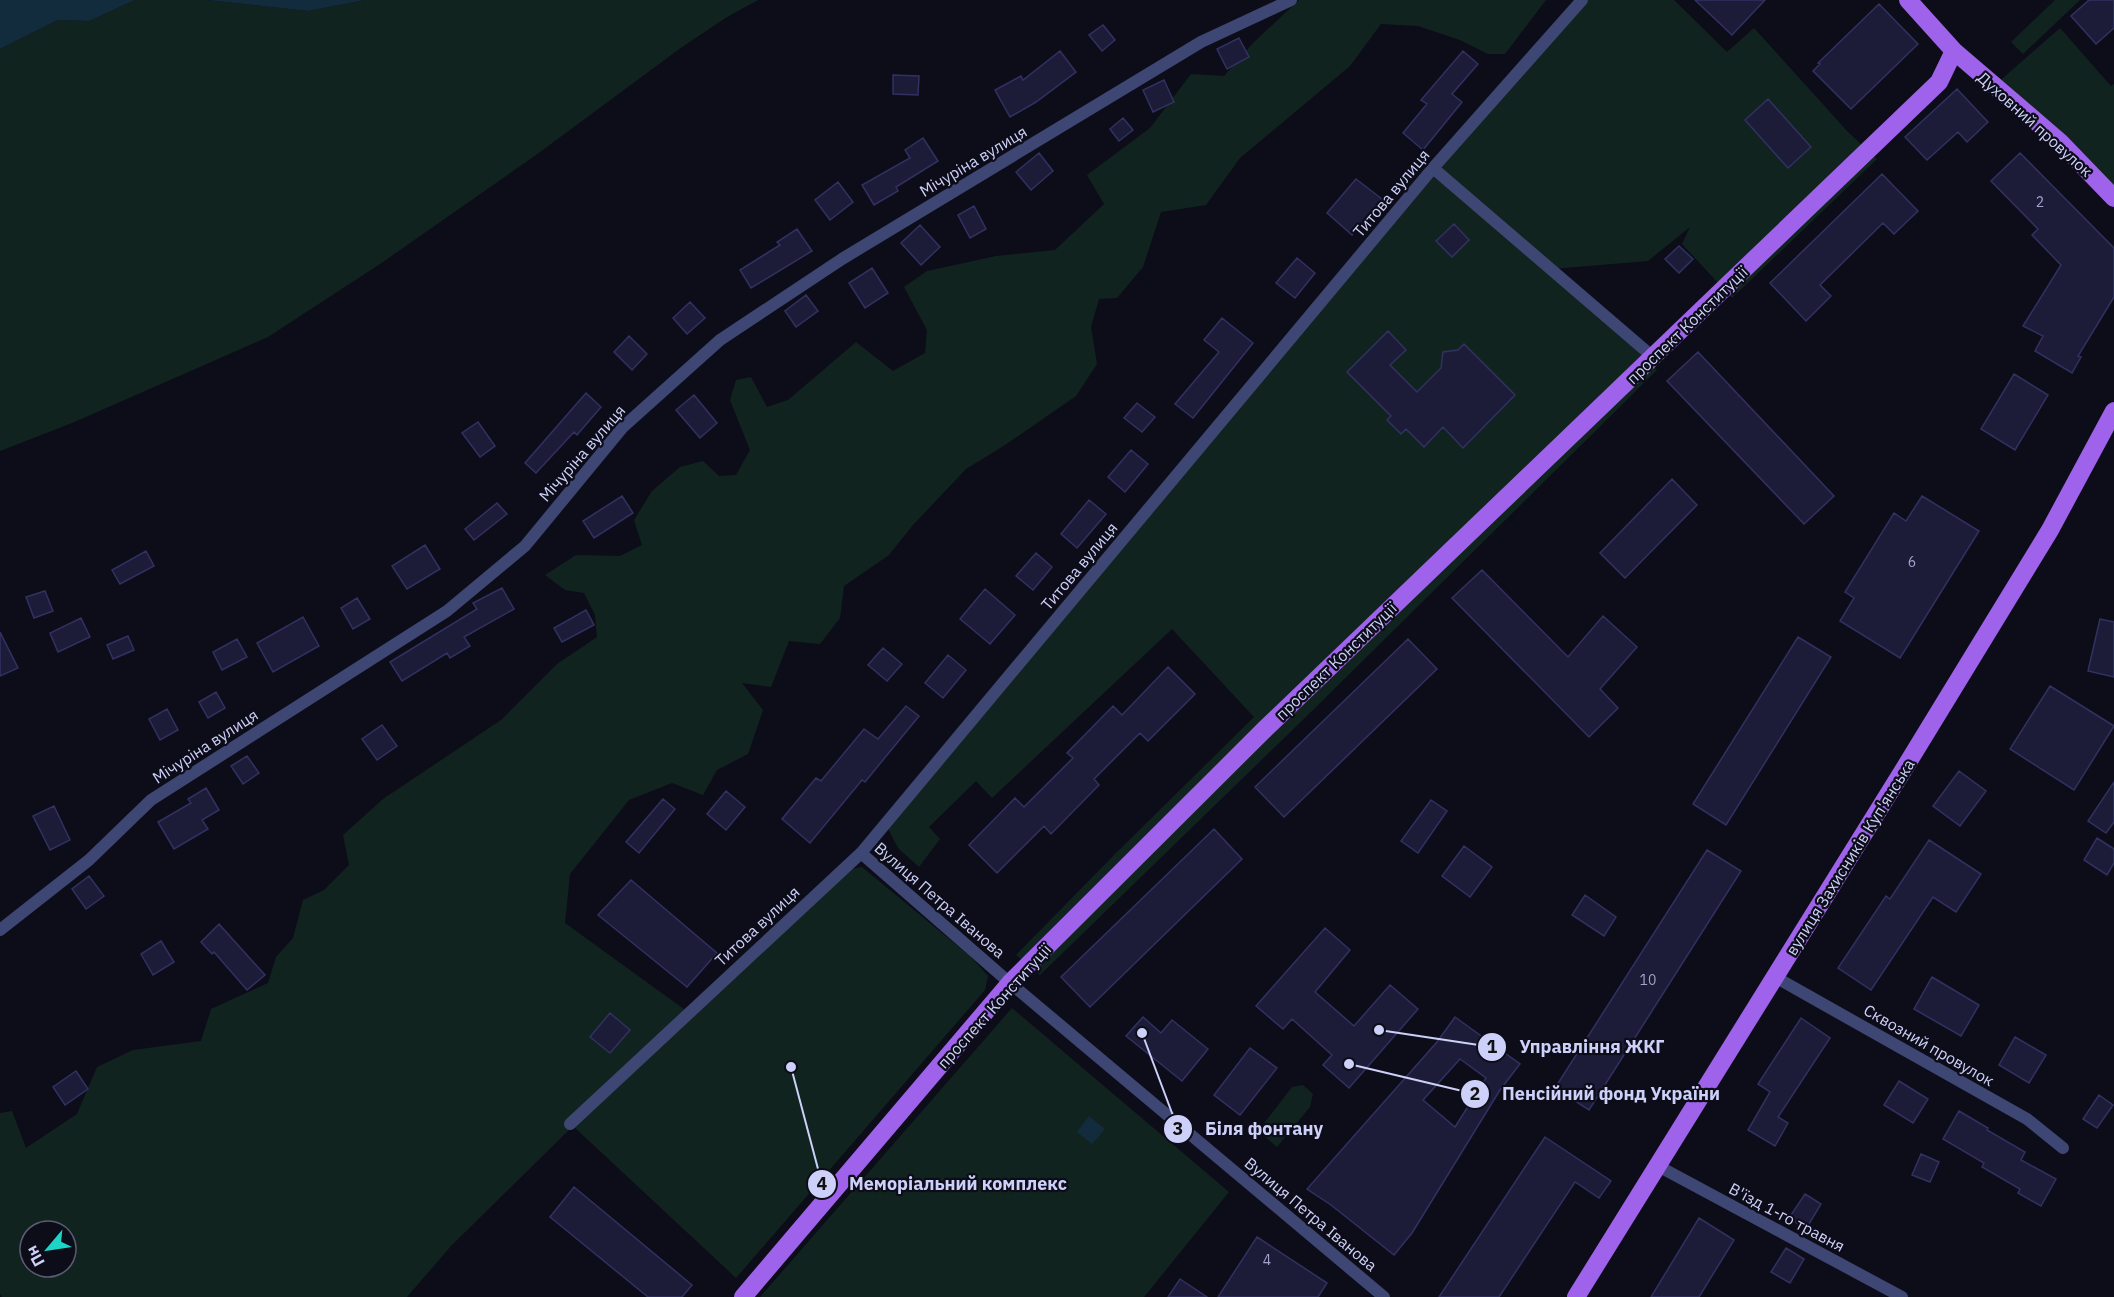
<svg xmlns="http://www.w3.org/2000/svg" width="2114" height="1297" font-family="'IBM Plex Sans',sans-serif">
	<rect width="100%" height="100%" fill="#0d0d1a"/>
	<!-- green -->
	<path fill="#11231f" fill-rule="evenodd" d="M 135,0 L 207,0 L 308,11 L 365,0 L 758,0 L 727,17 L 682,47 L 536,155 L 380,264 L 268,337 L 72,423 L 0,451 L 0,49 L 58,20 L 89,21 Z
		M 1299,0 L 1546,0 L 1505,54 L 1488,54 L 1460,40 L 1418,26 L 1381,24 L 1350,66 L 1240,158 L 1206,205 L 1161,212 L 1143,267 L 1117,298 L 1099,299 L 1091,327 L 1097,364 L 1076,396 L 1005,445 L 966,469 L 913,525 L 889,555 L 844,586 L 840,618 L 820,644 L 789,641 L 771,687 L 742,683 L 763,710 L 748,754 L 717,770 L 703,795 L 672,783 L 629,800 L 570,874 L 565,923 L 688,1012 L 840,871 L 862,867 L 971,957 L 988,976 L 985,990 L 736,1278 L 573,1126 L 451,1246 L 407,1297 L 2,1297 L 0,1294 L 0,1113 L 12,1111 L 26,1148 L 77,1114 L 97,1067 L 133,1050 L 201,1041 L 211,1009 L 268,983 L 276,957 L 293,938 L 303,900 L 324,890 L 349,865 L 343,835 L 383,799 L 501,720 L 557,664 L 597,637 L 595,615 L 584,593 L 565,590 L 545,575 L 576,555 L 620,556 L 642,545 L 634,520 L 652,491 L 680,467 L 703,461 L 719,476 L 736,475 L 750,450 L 730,400 L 736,380 L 751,377 L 767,407 L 788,400 L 856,342 L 893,371 L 925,353 L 927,330 L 904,287 L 927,271 L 996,256 L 1055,250 L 1104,204 L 1087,175 L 1150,128 L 1191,74 L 1224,76 L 1252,44 ZM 30,1231 L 66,1231 L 66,1267 L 30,1267 Z
		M 1582,0 L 1674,0 L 1727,52 L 1754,28 L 1847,131 L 1877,159 L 1732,298 L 1682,244 L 1690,227 L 1648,261 L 1552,269 L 1657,370 L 1314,709 L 1040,975 L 1016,955 L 1115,854 L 1254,717 L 1172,629 L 992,798 L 976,781 L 929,827 L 940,839 L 919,867 L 898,848 L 885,823 Z
		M 2055,0 L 2080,0 L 2023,54 L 2011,42 Z
		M 2060,28 L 2111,86 L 2114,84 L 2114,199 L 1994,86 Z
		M 1012,1008 L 1229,1192 L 1144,1297 L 760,1297 Z
		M 1303,1085 L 1313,1094 L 1310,1107 L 1277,1147 L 1258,1131 L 1292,1087 Z"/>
	<!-- water -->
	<path fill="#132c3d" d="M 0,0 L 135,0 L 89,21 L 58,20 L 0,49 Z
		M 207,0 L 365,0 L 308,11 Z
		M 1089,1116 L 1105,1129 L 1092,1144 L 1077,1132 Z"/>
	<!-- building -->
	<path fill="#1c1c39" stroke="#313162" stroke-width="1.5" fill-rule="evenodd" d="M 1695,0 L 1765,0 L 1732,35 Z
		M 2089,0 L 2114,0 L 2114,28 L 2096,44 L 2071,16 Z
		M 1879,4 L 1918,44 L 1851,109 L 1813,71 L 1820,64 L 1818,63 Z
		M 1103,25 L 1115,40 L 1102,51 L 1089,35 Z
		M 1239,38 L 1249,57 L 1227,69 L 1217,49 Z
		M 1060,51 L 1076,72 L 1036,102 L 1010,117 L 995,90 L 1021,76 L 1023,80 Z
		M 1463,51 L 1478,64 L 1452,94 L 1462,102 L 1423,150 L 1403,133 L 1427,104 L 1421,100 Z
		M 893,75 L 919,76 L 918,95 L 893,94 Z
		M 1164,80 L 1174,102 L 1153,112 L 1143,90 Z
		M 1957,89 L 1988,122 L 1967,142 L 1958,132 L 1927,160 L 1905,137 Z
		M 1768,99 L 1811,147 L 1788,168 L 1745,120 Z
		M 1123,118 L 1133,130 L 1119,141 L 1110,129 Z
		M 923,138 L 938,161 L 896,187 L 898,191 L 874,205 L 862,185 L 910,158 L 905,150 Z
		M 1039,153 L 1053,171 L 1031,190 L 1016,172 Z
		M 2020,153 L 2114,248 L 2114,297 L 2078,356 L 2081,357 L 2072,373 L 2035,351 L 2043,336 L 2023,326 L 2061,265 L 2032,235 L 2038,229 L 1991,181 Z
		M 1882,174 L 1918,211 L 1894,234 L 1883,223 L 1820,285 L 1831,296 L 1806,321 L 1770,283 Z
		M 1356,179 L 1382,199 L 1352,235 L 1327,213 Z
		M 838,182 L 853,202 L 830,220 L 815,200 Z
		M 974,206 L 986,229 L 970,238 L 958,215 Z
		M 1454,224 L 1469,240 L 1452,257 L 1436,241 Z
		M 920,225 L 940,247 L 921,265 L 901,243 Z
		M 797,229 L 812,251 L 751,288 L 740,270 L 780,245 L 777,242 Z
		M 1679,246 L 1693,259 L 1679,273 L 1665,259 Z
		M 1297,258 L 1315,273 L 1295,298 L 1276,283 Z
		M 872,268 L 888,293 L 865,308 L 849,283 Z
		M 806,295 L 818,311 L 796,327 L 785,311 Z
		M 690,302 L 705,318 L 687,334 L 673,318 Z
		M 1222,318 L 1253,343 L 1193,418 L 1175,404 L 1219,352 L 1204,340 Z
		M 1388,331 L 1406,350 L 1390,365 L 1417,392 L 1441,368 L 1443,352 L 1458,350 L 1464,344 L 1515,395 L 1463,448 L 1443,427 L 1424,447 L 1406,429 L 1401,434 L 1387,420 L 1391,416 L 1347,372 Z
		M 629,336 L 647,354 L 632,370 L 614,352 Z
		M 1698,352 L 1834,496 L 1804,524 L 1667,381 Z
		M 2014,374 L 2048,395 L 2015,450 L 1981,429 Z
		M 586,393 L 601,407 L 577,435 L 574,432 L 536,473 L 525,463 Z
		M 694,395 L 717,423 L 700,438 L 676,410 Z
		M 1137,403 L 1155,417 L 1142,432 L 1124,418 Z
		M 478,422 L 495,446 L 480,457 L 462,433 Z
		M 1131,450 L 1148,464 L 1125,492 L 1108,477 Z
		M 1672,479 L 1697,505 L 1625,578 L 1600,553 Z
		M 622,496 L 633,513 L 594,538 L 583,521 Z
		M 1922,496 L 1979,531 L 1900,658 L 1840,621 L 1854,598 L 1845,592 L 1894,513 L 1906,521 Z
		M 1089,500 L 1106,514 L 1077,548 L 1061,534 Z
		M 497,503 L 507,514 L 474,540 L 465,529 Z
		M 425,545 L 440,569 L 407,589 L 392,566 Z
		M 146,551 L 154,566 L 120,584 L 112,570 Z
		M 1036,553 L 1052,567 L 1033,590 L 1016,576 Z
		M 1482,570 L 1568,657 L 1603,616 L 1637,647 L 1600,689 L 1618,708 L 1589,737 L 1452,598 Z
		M 502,588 L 514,609 L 464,637 L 470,646 L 450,658 L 447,653 L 402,681 L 390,662 L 477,609 L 473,603 Z
		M 985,589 L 1015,615 L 990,644 L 960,619 Z
		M 45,591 L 53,611 L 34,618 L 26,597 Z
		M 357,598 L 370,619 L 353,629 L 341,608 Z
		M 586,610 L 594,625 L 562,642 L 554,628 Z
		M 303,617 L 319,646 L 273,672 L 257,643 Z
		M 81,618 L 90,637 L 58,652 L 50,633 Z
		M 2100,619 L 2114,622 L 2114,677 L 2088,671 Z
		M 0,632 L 18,668 L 0,676 Z
		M 128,636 L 134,650 L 113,659 L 107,645 Z
		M 1798,637 L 1831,657 L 1726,825 L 1693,804 Z
		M 237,639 L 247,657 L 222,670 L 213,652 Z
		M 1408,639 L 1437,669 L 1284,817 L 1255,787 Z
		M 883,648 L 902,664 L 887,681 L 868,665 Z
		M 948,655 L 966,670 L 943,698 L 925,683 Z
		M 1168,667 L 1195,694 L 1148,741 L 1140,733 L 1094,779 L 1099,785 L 1051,834 L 1044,826 L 997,873 L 969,845 L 1015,798 L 1024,807 L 1073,758 L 1067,753 L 1113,706 L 1122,715 Z
		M 2050,686 L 2114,726 L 2074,790 L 2010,749 Z
		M 216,692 L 225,708 L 208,718 L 199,702 Z
		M 906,706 L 919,716 L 865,782 L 862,780 L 810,843 L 782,819 L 816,778 L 821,781 L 864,729 L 878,739 Z
		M 167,709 L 178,730 L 160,740 L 149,719 Z
		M 382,725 L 397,746 L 377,760 L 362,739 Z
		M 247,756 L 259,773 L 243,784 L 231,766 Z
		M 1959,771 L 1986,791 L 1960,826 L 1933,806 Z
		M 2114,782 L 2114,822 L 2106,833 L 2088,821 Z
		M 206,788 L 219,810 L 202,820 L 208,829 L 174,849 L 158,822 L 191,803 L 188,799 Z
		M 726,791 L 745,807 L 726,830 L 707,814 Z
		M 663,799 L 675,809 L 639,853 L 626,842 Z
		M 1431,800 L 1447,811 L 1418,853 L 1401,841 Z
		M 54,806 L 70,840 L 50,850 L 33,816 Z
		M 1214,829 L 1242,859 L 1090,1007 L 1061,977 Z
		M 2097,838 L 2114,849 L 2114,863 L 2107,875 L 2084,860 Z
		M 1929,840 L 1981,874 L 1956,912 L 1933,897 L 1871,990 L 1838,968 L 1886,896 L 1890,899 Z
		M 1464,846 L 1492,867 L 1470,897 L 1442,876 Z
		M 1707,850 L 1741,871 L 1589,1110 L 1555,1088 Z
		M 89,876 L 104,896 L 86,909 L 72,889 Z
		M 631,880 L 717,953 L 687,987 L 598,915 Z
		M 1585,895 L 1616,917 L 1604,936 L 1572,915 Z
		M 219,924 L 265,975 L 247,990 L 214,952 L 212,954 L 201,942 Z
		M 1325,928 L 1350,950 L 1315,992 L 1354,1026 L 1390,985 L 1418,1009 L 1349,1088 L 1323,1065 L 1332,1055 L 1292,1019 L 1283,1029 L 1256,1006 Z
		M 161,941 L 174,962 L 153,975 L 141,954 Z
		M 1932,977 L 1979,1005 L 1961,1036 L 1914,1009 Z
		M 610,1013 L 630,1030 L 610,1053 L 590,1037 Z
		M 1143,1017 L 1161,1033 L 1172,1020 L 1208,1049 L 1182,1081 L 1126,1036 Z
		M 1455,1017 L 1520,1064 L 1500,1090 L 1412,1233 L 1394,1255 L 1331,1205 L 1307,1189 L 1437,1042 ZM 1460,1059 L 1486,1078 L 1455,1127 L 1423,1100 Z
		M 1801,1018 L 1830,1038 L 1778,1117 L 1788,1123 L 1775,1146 L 1748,1130 L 1770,1092 L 1758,1084 Z
		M 2015,1037 L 2046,1055 L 2029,1083 L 1999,1065 Z
		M 1250,1048 L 1277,1068 L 1240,1115 L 1214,1095 Z
		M 76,1071 L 88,1089 L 65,1105 L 53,1087 Z
		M 1899,1081 L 1928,1099 L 1913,1123 L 1884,1105 Z
		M 2099,1095 L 2113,1105 L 2097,1128 L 2083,1119 Z
		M 1959,1111 L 1988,1128 L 1987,1130 L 2025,1152 L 2021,1160 L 2056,1179 L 2041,1206 L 2018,1193 L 2020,1189 L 1982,1167 L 1984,1163 L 1943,1139 Z
		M 1545,1137 L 1611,1181 L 1599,1198 L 1575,1182 L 1499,1297 L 1439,1297 Z
		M 1921,1154 L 1939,1162 L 1930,1182 L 1912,1175 Z
		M 574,1187 L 692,1285 L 682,1297 L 648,1297 L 550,1217 Z
		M 1805,1194 L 1821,1204 L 1806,1229 L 1789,1218 Z
		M 1699,1218 L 1734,1240 L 1699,1297 L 1651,1297 Z
		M 1257,1237 L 1327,1283 L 1318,1297 L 1218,1297 Z
		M 1786,1248 L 1804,1259 L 1790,1283 L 1771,1272 Z
		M 1180,1279 L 1207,1297 L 1168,1297 Z"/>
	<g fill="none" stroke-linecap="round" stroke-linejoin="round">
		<!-- street -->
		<path stroke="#3e4673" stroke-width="12" d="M 1433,168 L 1653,357
			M 861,853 L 1010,983 L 1384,1297
			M 0,930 L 89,860 L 151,800 L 447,611 L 525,546 L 623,427 L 720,340 L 842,259 L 1201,42 L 1291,0
			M 1775,977 L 2027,1119 L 2063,1148
			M 570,1124 L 861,853 L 1433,168 L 1582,0
			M 1658,1166 L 1902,1297"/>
		<!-- primary -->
		<path stroke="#9f62ea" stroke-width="18" d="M 1908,0 L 1954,51 L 2060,142 L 2114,198
			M 743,1297 L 1010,983 L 1265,729 L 1939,82 L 1954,51
			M 1576,1297 L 1904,769 L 2050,530 L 2114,411"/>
	</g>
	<g text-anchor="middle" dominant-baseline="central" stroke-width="4.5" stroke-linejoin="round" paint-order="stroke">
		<!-- number labels -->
		<g font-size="14" fill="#a1a3c8">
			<text x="2040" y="202">2</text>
			<text x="1912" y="562">6</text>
			<text x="1648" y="980">10</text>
			<text x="1267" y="1260">4</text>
		</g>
		<!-- street labels -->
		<g font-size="16" fill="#cdd0f8" stroke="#0d0d1a">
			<text transform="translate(2035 124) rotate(42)">Духовний провулок</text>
			<text transform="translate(973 161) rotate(-31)">Мічуріна вулиця</text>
			<text transform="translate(1391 193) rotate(-50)">Титова вулиця</text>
			<text transform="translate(1687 325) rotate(-44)">проспект Конституції</text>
			<text transform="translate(582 453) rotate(-49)">Мічуріна вулиця</text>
			<text transform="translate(1079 566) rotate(-50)">Титова вулиця</text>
			<text transform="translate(1336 661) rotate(-44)">проспект Конституції</text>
			<text transform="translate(205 746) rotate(-33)">Мічуріна вулиця</text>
			<text transform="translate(1850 857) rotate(-58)">вулиця Захисників Куп'янська</text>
			<text transform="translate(940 900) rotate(41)">Вулиця Петра Іванова</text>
			<text transform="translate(757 926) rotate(-43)">Титова вулиця</text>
			<text transform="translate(994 1006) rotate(-48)">проспект Конституції</text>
			<text transform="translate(1929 1045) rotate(30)">Сквозний провулок</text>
			<text transform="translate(1311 1214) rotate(40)">Вулиця Петра Іванова</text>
			<text transform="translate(1787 1217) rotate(28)">В'їзд 1-го травня</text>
		</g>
	</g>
	<!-- callouts -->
	<path fill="none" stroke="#cdd0f8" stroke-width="2" d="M1379 1030L1492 1047M1349 1064L1475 1094M1142 1033L1178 1129M791 1067L822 1184"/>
	<g fill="#cdd0f8" stroke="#0d0d1a" stroke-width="2">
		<circle cx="1379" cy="1030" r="6"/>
		<circle cx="1349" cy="1064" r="6"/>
		<circle cx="1142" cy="1033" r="6"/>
		<circle cx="791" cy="1067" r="6"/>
		<circle cx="1492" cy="1047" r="15"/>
		<circle cx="1475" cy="1094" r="15"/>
		<circle cx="1178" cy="1129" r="15"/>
		<circle cx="822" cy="1184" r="15"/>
	</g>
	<g font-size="18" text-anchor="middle" font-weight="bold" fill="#111">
		<text x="1492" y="1053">1</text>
		<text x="1475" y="1100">2</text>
		<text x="1178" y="1135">3</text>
		<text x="822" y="1190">4</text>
	</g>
	<g font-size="18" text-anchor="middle" font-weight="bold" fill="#cdd0f8" stroke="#0d0d1a" stroke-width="4.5" stroke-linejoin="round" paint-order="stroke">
		<text x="1592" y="1053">Управління ЖКГ</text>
		<text x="1611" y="1100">Пенсійний фонд України</text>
		<text x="1264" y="1135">Біля фонтану</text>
		<text x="958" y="1190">Меморіальний комплекс</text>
	</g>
	<!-- north arrow -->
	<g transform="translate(48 1249) rotate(241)"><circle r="28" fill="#0d0d1a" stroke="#5a5b73" stroke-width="1.5"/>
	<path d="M0-4.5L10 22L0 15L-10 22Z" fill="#1cd5c6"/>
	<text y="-9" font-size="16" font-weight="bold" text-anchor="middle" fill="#cdd0f8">Пн</text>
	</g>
</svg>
